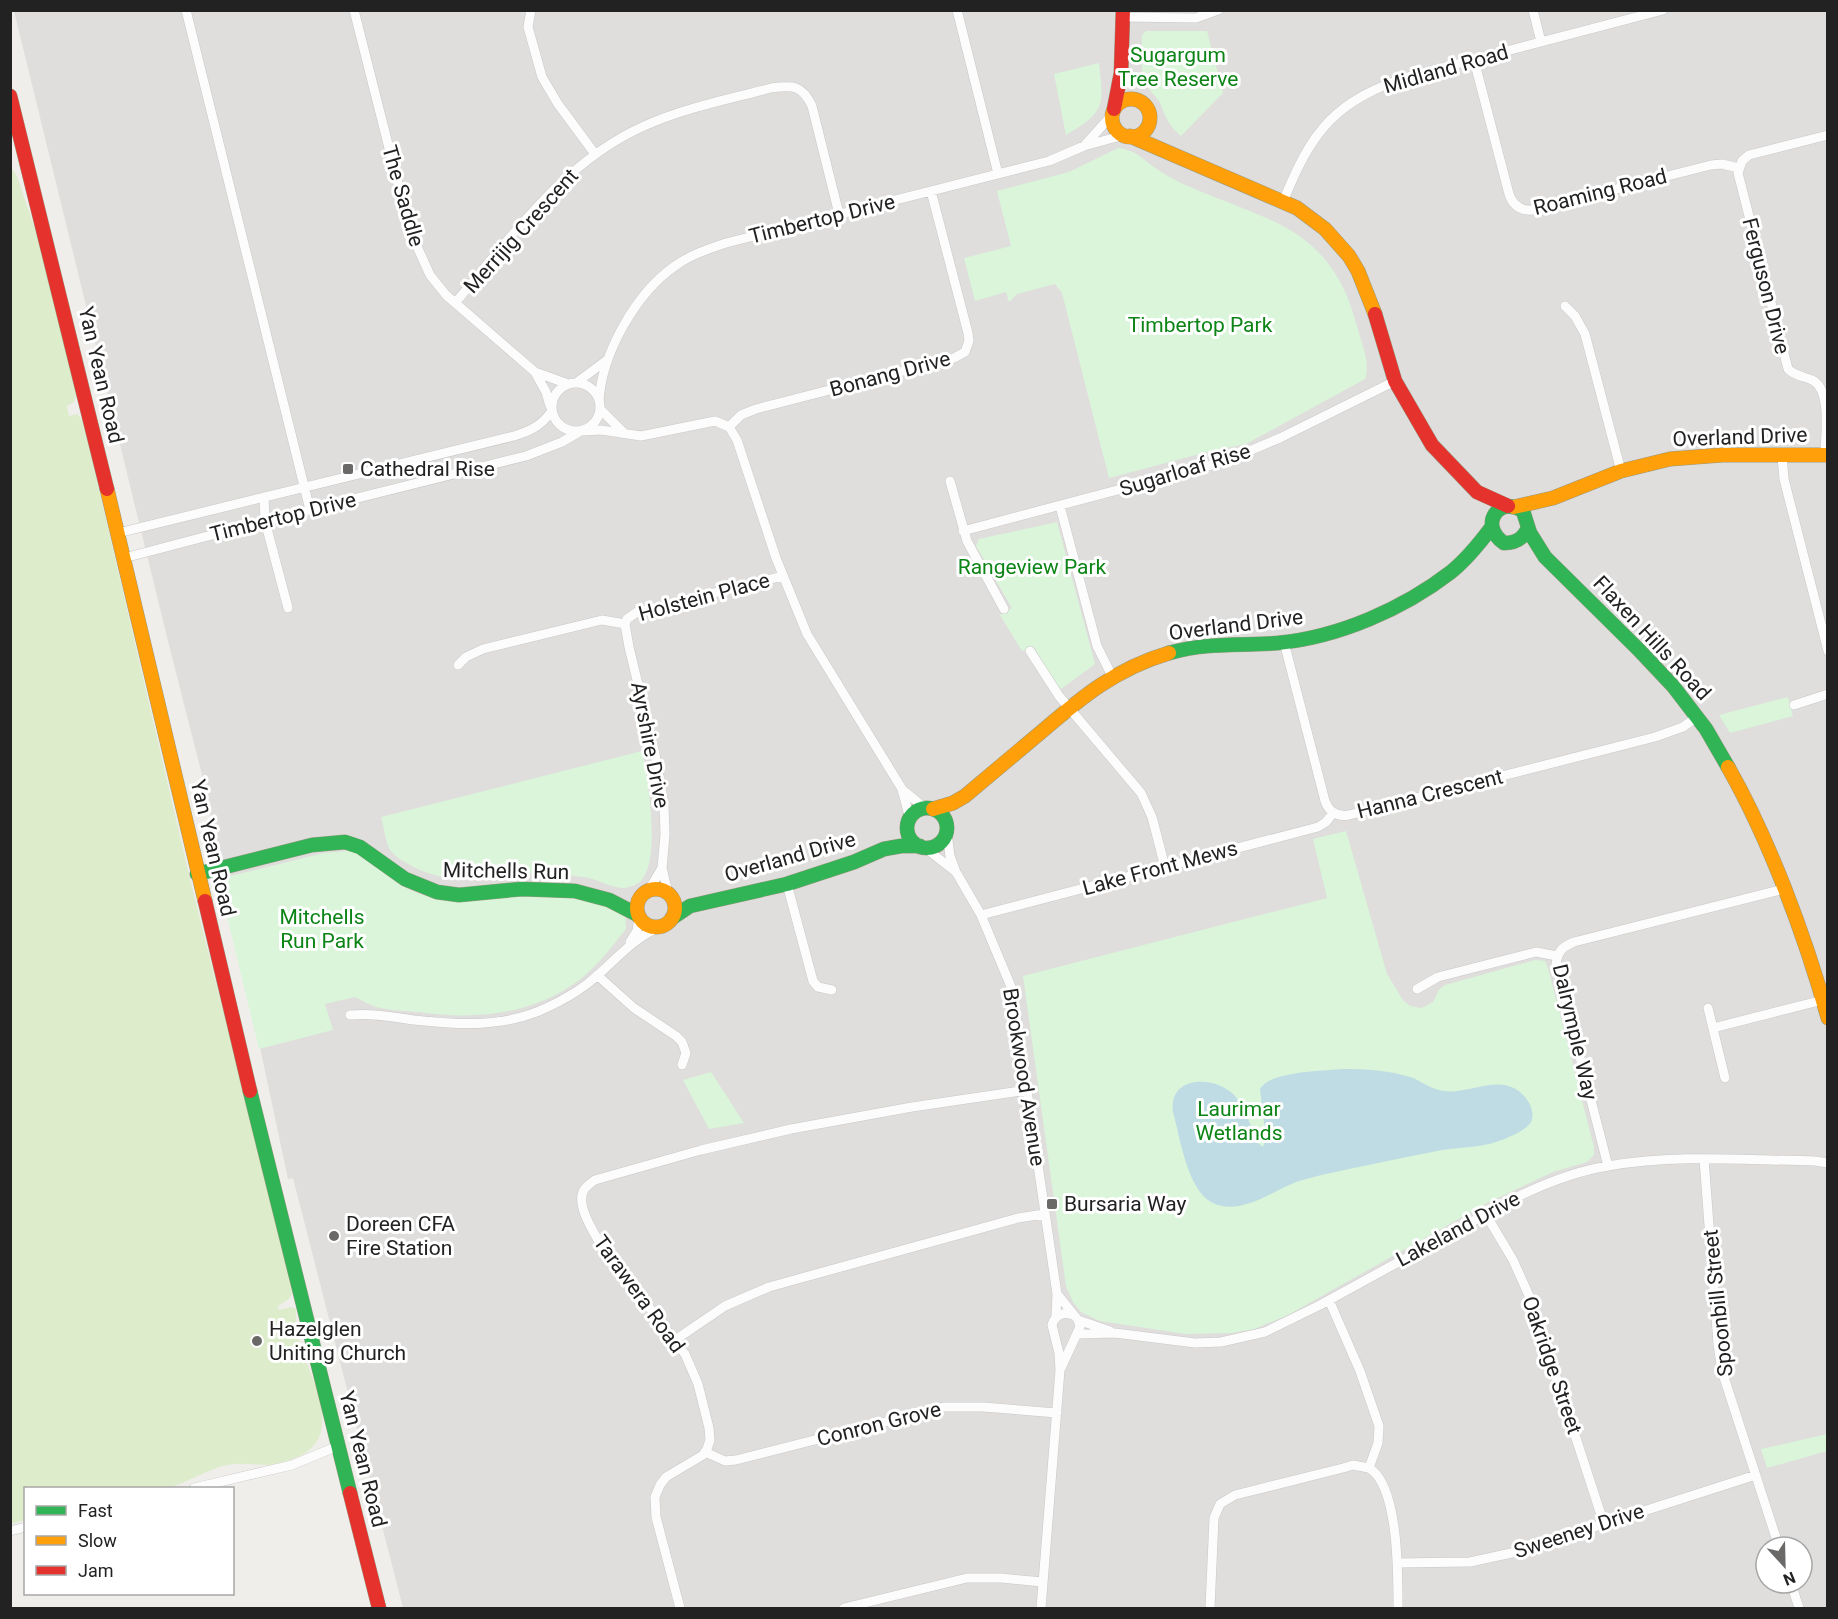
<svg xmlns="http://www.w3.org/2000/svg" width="1838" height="1619" font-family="Roboto,sans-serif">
	<rect width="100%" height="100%" fill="#f0eeeb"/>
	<!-- residential -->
	<path fill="#dfdedc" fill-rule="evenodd" d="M 14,11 L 1827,11 L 1827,1608 L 403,1608 L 293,1178 L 288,1179 L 202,775 L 167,637 ZM 1766,1547 L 1802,1547 L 1802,1583 L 1766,1583 Z"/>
	<!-- grass -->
	<path fill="#ddeccb" d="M 10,167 C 19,175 21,189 25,200 C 48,263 61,330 76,395 L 74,402 L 67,406 L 69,416 L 77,414 L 83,421 L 191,883 L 287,1266 L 292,1294 L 289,1299 L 278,1306 L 279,1310 L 291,1307 L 296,1309 C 296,1317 295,1325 297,1332 C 302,1358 317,1381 321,1407 C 326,1434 317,1451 290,1460 C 283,1462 276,1465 268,1465 C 254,1465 241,1462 227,1465 C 205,1470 188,1483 167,1488 L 26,1488 L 25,1520 L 11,1524 Z"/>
	<!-- park -->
	<path fill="#daf5da" d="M 1146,31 L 1207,31 L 1223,93 L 1181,136 C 1169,126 1166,118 1161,105 C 1158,97 1151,93 1147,86 C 1139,71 1142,51 1142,35 Z
		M 1099,63 C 1104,106 1105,112 1066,135 L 1054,74 Z
		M 1118,148 C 1139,151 1141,159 1157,169 C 1164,174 1173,179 1181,183 C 1264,221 1330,223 1357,326 C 1361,343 1371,362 1365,379 L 1246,444 L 1207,452 L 1109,478 L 1062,293 L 1055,284 L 1017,294 L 1009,302 L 1006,292 L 975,301 L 964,258 L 1011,246 L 997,191 L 1069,172 Z
		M 1057,522 L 1095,664 L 1061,689 L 1054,681 L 1034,647 L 1022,651 L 1000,615 L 1012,608 L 976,546 L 979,539 Z
		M 1788,697 L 1793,716 L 1730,733 L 1719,715 Z
		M 642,751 C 648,778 661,860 641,881 C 638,884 628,888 624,888 C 613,888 600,881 589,878 C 579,876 568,875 557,874 C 504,869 459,893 410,865 C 403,861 392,855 389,848 C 385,839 384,827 381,817 Z
		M 1346,831 L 1387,974 L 1403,1000 L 1410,1006 L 1422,1008 L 1433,1002 L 1439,990 L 1445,985 L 1535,960 L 1545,961 L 1548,968 L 1594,1147 L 1594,1155 L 1587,1162 L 1553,1172 L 1487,1203 L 1288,1315 L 1254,1329 L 1232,1333 L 1186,1334 L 1100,1321 L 1081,1312 L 1073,1302 L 1066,1286 L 1023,976 L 1327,898 L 1313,839 Z
		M 347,851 L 360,853 L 397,883 L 417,893 L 434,898 L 457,902 L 511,895 L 532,895 L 567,897 L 625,909 L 626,929 C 613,945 600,963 583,977 C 538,1013 482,1020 426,1013 C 410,1011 391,1011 376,1007 C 369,1005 362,1000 355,997 L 325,1004 L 333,1030 L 259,1049 L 218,879 L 324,853 Z
		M 711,1072 L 744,1123 L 709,1129 L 683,1080 Z
		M 1827,1434 L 1827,1451 L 1767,1468 L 1761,1449 Z"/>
	<!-- water -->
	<path fill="#bfdbe3" d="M 1343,1069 C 1366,1069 1387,1070 1410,1077 C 1420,1080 1429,1088 1439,1090 C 1467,1098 1501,1069 1525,1097 C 1530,1103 1535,1113 1531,1122 C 1526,1131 1505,1139 1496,1142 C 1478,1148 1456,1147 1437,1151 C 1400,1158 1363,1166 1326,1174 C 1316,1176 1306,1179 1296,1182 C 1271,1192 1238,1217 1211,1202 C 1187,1188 1180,1137 1173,1112 C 1168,1075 1216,1075 1235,1096 C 1246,1109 1251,1128 1258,1143 L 1263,1147 L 1266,1138 L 1260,1089 C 1270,1071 1324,1071 1343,1069 Z"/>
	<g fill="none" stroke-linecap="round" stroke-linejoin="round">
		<defs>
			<path id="street" d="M 186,10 L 310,510
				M 354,10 L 410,231 L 430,275 L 446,295 L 535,372 L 568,384
				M 531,10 L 528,27 L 542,77 L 558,104 L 595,154
				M 957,10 L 998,174
				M 1533,10 L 1541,42
				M 1123,17 L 1196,18 L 1218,10
				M 1474,60 L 1509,194 C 1513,206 1521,211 1533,210 L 1711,165 L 1722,164 L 1739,168
				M 1084,146 L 1112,115
				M 1283,202 C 1312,130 1335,100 1411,76 L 1663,10
				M 455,303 C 511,238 563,162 644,126 C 684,108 729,99 771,88 C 793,85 802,85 812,106 L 839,214
				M 1565,306 L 1575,316 L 1585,334 L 1621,471
				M 535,372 L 546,392 L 550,406
				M552 407a24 24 0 1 1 48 0a24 24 0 1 1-48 0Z
				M 576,383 L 607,360
				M 599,401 C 602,353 636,293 675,266 C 690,255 708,249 726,243 L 1049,161 L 1084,146 L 1124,135
				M 600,409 L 624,433
				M 729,427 L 741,415 L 756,409 L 954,358 L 965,352 L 969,341 L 968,333 L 931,191
				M 583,431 L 601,430 L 641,436 L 715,421 L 729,427 L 737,440 L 776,558 L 807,634 L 902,789 L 910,819
				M 1825,455 C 1825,436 1832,393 1814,381 C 1805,376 1796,377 1788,369 L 1738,173 L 1742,161 L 1749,155 L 1828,135
				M 1782,456 L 1784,479 L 1828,651
				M 950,481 L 967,541 L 1004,609
				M 264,497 L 265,521 L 288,608
				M 1060,506 L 1097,646 L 1112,676
				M 963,531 L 1223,462 L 1280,438 L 1395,381
				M 118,533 L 514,436 C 530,431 541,426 551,412
				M 124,558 L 265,521 L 526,456 L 562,442 L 579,432
				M 625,624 L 629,647 L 655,754 L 664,805 L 665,835 L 662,868 L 649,890
				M 1284,642 L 1325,801 C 1329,812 1337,817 1349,815 L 1655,737 L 1683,727 L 1697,717
				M 1030,651 L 1059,696 L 1141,793 L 1152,817 L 1165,867
				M 458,665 L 466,657 L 483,649 L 602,620 L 625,624 L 627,619 L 637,612 L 783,576
				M 1794,705 L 1828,694
				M 904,791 L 926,809
				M 947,833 L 950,856 L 956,872 L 981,915 L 1012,989 L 1057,1294 L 1056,1316
				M 924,847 L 956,872
				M 662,868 L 668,893
				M 787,884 L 813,981 L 818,987 L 832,990
				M 981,915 L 1318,827 L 1326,822 L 1333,813
				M 630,942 L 637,931 L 639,918
				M 597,975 L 634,1008 L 676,1036 L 682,1042 L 686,1053 L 682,1065
				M 1417,989 L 1438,977 L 1536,952 L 1557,956
				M 1708,1008 L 1725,1078
				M 350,1015 C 372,1013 393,1017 414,1020 C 460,1025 505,1028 548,1007 C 561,1001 575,993 587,984 C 613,964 631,938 662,926
				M 1713,1028 L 1823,1000
				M 1704,1159 L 1718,1344 L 1722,1371 L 1779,1547
				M 1608,1166 L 1556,964 C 1558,951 1562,947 1574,942 L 1784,889
				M 1485,1213 L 1513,1260 L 1531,1300 L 1604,1524
				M 1058,1295 L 1078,1320 L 1080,1327 L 1061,1368
				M 1329,1300 L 1360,1371 L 1379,1426 L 1378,1443 L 1369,1468 C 1399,1485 1398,1577 1398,1608
				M 1078,1320 L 1110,1331
				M 1078,1334 L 1115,1333 L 1195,1343 L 1221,1342 L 1265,1332 L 1320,1305 L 1517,1197 C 1546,1183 1576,1171 1608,1166 C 1676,1154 1747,1160 1815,1161 L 1828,1163
				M 675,1340 L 725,1306 L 769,1287 L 1018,1218 L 1044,1214
				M 705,1452 L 725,1461 L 736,1460 L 944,1407 L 983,1407 L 1057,1413
				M 194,1488 L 292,1465 L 338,1446
				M 10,1531 L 26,1527
				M 1398,1563 L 1470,1562 L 1516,1552 L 1756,1475
				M 1791,1583 L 1799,1608
				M 680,1608 L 656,1517 L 655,1497 L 660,1485 L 666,1477 L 703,1455 L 707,1449 L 710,1440 L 709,1428 L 698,1384 L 685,1354 L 601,1245 C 594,1233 575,1204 584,1190 C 586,1186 591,1183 595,1180 L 701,1150 L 791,1129 L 912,1107 L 1027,1090
				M 844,1608 L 967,1578 L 1001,1578 L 1042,1582
				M 1041,1608 L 1060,1370 L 1059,1353 L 1052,1325 C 1055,1314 1065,1311 1075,1316
				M 1210,1608 L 1214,1518 L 1220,1504 L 1235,1495 L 1343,1468 L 1353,1465 L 1369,1468"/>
			<path id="fast" d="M 1528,528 C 1523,539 1516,543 1504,543 C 1478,525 1499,495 1523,511 L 1530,533 L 1545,557 L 1640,651 L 1673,686 L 1706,729 L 1728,767
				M 1169,653 C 1208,642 1240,646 1278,643 C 1339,637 1403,609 1451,572 C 1467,559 1479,544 1491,528
				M907 828a20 20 0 1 1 40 0a20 20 0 1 1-40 0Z
				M 197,874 L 312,845 L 345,842 L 360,847 L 405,879 L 437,892 L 459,895 L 522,889 L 575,891 L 609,900 L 638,915
				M 672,918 L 690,906 L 787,884 L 854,862 L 884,849 L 901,846 L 920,846
				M 250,1091 L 350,1493"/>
			<path id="slow" d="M1112 118a19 19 0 1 1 38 0a19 19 0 1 1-38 0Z
				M 1130,136 L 1297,208 L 1325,229 L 1349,256 L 1358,271 L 1375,314
				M 107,489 L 205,901
				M 1514,507 L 1553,498 L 1621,471 L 1670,459 L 1722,455 L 1828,455
				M 1728,767 C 1770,841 1805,936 1828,1018
				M 933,809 L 953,803 L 965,796 C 990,775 1015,754 1040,733 C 1082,697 1115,669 1169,653
				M637 908a19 19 0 1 1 38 0a19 19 0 1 1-38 0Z"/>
			<path id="jam" d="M 10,96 L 107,489
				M 1114,109 L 1121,73 L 1123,10
				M 1375,314 L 1395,381 L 1432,445 L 1477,492 L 1508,506
				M 205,901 L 250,1091
				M 350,1493 L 379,1608"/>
		</defs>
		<!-- street casing -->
		<use href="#street" stroke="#c9c8c7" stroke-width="10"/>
		<!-- fast casing -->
		<use href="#fast" stroke="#999a82" stroke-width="15"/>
		<!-- slow casing -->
		<use href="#slow" stroke="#999a82" stroke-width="15"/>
		<!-- jam casing -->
		<use href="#jam" stroke="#999a82" stroke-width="15"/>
		<!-- street -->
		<use href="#street" stroke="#fdfcfc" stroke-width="9"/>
		<!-- fast -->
		<use href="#fast" stroke="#30b455" stroke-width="14"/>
		<!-- slow -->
		<use href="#slow" stroke="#ff9f0a" stroke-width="14"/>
		<!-- jam -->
		<use href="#jam" stroke="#e5322d" stroke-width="14"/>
	</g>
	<!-- markers -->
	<g fill="#6a6968" stroke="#fff" stroke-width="2">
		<rect x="342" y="463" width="12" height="12" rx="3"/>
		<rect x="1046" y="1198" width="12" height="12" rx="3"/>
		<circle cx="334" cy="1236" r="6"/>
		<circle cx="257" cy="1341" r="6"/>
	</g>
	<g text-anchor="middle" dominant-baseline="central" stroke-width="6" stroke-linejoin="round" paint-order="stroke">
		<!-- park labels -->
		<g font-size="21" fill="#0c8416" stroke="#fff">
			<text x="1178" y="55">Sugargum<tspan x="1178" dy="24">Tree Reserve</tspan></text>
			<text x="1200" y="325">Timbertop Park</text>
			<text x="1032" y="567">Rangeview Park</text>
			<text x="322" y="917">Mitchells<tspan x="322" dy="24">Run Park</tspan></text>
			<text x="1239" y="1109">Laurimar<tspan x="1239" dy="24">Wetlands</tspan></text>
		</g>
		<!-- street labels -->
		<g font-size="21" fill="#222" stroke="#fff">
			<text transform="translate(1446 69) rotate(-16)">Midland Road</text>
			<text transform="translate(1600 192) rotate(-14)">Roaming Road</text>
			<text transform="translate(403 196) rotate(74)">The Saddle</text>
			<text transform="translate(822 219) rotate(-14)">Timbertop Drive</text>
			<text transform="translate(521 231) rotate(-48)">Merrijig Crescent</text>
			<text transform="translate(1766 286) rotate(76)">Ferguson Drive</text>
			<text transform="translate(890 374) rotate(-15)">Bonang Drive</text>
			<text transform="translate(101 375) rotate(77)">Yan Yean Road</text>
			<text transform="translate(1740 437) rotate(-2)">Overland Drive</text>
			<text transform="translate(1185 470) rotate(-17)">Sugarloaf Rise</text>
			<text transform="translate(283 517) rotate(-14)">Timbertop Drive</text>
			<text transform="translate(704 597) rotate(-15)">Holstein Place</text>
			<text transform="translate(1236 625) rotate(-7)">Overland Drive</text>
			<text transform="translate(1652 638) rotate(47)">Flaxen Hills Road</text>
			<text transform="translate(650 745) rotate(79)">Ayrshire Drive</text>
			<text transform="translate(1430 794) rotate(-14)">Hanna Crescent</text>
			<text transform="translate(213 848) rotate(77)">Yan Yean Road</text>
			<text transform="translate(790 857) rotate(-16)">Overland Drive</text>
			<text transform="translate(1160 868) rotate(-15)">Lake Front Mews</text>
			<text transform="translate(506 871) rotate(1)">Mitchells Run</text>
			<text transform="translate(1575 1032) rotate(77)">Dalrymple Way</text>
			<text transform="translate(1024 1077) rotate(81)">Brookwood Avenue</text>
			<text transform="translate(1458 1229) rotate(-28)">Lakeland Drive</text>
			<text transform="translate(639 1294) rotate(54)">Tarawera Road</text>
			<text transform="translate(1718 1303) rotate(-96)">Spoonbill Street</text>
			<text transform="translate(1552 1365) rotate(71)">Oakridge Street</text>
			<text transform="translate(879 1424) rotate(-14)">Conron Grove</text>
			<text transform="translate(363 1459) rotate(76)">Yan Yean Road</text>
			<text transform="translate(1579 1531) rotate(-18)">Sweeney Drive</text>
		</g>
		<!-- poi labels -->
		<g font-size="21" fill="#222" stroke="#fff" text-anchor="start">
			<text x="360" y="469">Cathedral Rise</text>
			<text x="1064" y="1204">Bursaria Way</text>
			<text x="346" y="1224">Doreen CFA<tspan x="346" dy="24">Fire Station</tspan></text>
			<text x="269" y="1329">Hazelglen<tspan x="269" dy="24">Uniting Church</tspan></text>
		</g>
	</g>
	<!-- border -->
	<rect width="1838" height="1619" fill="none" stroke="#222222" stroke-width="24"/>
	<!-- legend -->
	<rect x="24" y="1487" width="210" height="108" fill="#ffffff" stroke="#a7a7a7" stroke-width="1.5"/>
	<rect x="36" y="1506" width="30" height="9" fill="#30b455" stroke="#a7a7a7" stroke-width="1.5"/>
	<text x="78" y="1517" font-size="18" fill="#222222">Fast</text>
	<rect x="36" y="1536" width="30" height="9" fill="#ff9f0a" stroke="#a7a7a7" stroke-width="1.5"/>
	<text x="78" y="1547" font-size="18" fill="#222222">Slow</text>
	<rect x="36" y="1566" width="30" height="9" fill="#e5322d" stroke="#a7a7a7" stroke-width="1.5"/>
	<text x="78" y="1577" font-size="18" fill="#222222">Jam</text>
	<!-- north arrow -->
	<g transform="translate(1784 1565) rotate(158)"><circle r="28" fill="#ffffff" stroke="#a7a7a7" stroke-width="1.5"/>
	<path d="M0-4.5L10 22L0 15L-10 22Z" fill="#6a6968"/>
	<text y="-9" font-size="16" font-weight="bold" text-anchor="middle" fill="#222222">N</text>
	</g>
</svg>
